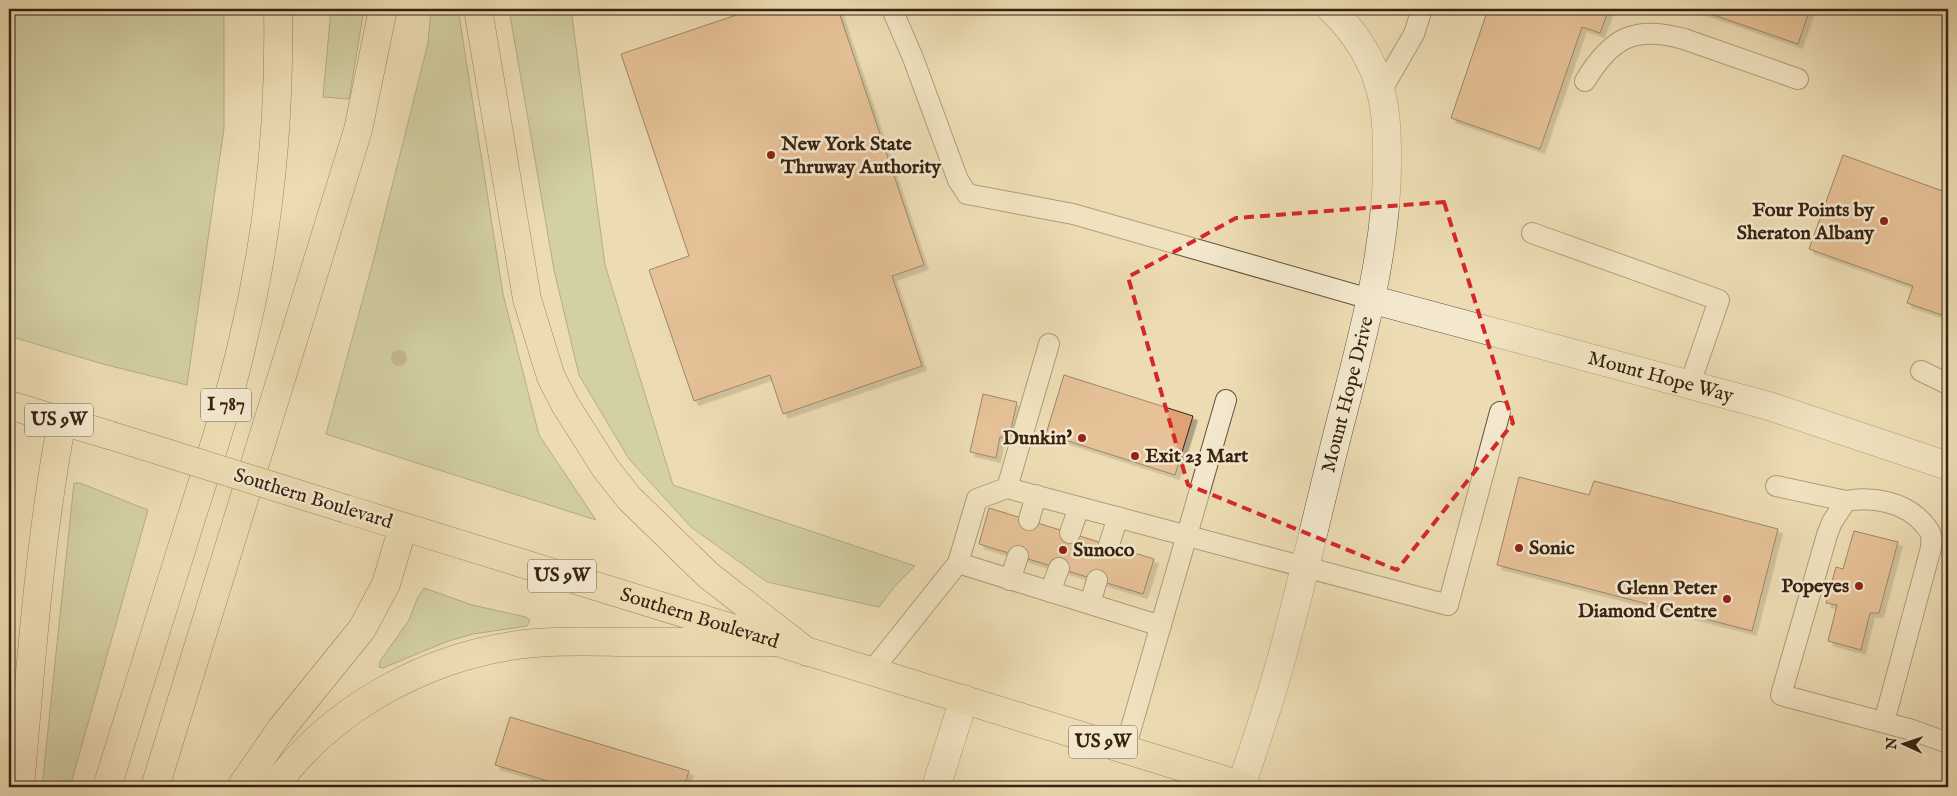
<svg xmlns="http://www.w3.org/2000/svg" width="1957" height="796" font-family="'IM FELL English',serif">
	<defs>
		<filter id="shadow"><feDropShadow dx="4.5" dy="4.5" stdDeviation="0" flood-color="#0004"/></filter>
	</defs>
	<rect width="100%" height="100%" fill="#eddcb3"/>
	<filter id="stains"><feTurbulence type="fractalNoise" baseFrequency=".004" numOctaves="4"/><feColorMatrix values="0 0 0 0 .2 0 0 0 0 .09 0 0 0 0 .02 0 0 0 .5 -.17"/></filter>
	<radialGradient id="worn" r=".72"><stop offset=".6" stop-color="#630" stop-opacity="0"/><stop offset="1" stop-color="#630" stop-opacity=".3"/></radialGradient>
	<!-- green -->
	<path fill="#b3c291" stroke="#757251" d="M 9,9 L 224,9 L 224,128 L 187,385 L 103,364 L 9,336 Z
		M 331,9 L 364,9 L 349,99 L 323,97 Z
		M 431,9 L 458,9 L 503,294 L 539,435 L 596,520 L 326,434 L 373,262 L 428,43 Z
		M 509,9 L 571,9 L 605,265 L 673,485 L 915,566 L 896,585 L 879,607 L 767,582 L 691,527 L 629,459 L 579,375 L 554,270 Z
		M 74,483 L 80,483 L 148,510 L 70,787 L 42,787 Z
		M 9,516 L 13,530 L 9,580 Z
		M 424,588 L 472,605 L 526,617 L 530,620 L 527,626 L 473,634 L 448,641 L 383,668 L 379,667 L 380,661 L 409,620 L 417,599 Z"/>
	<!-- building -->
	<path fill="#e0a176" stroke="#372211" filter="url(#shadow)" d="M 754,9 L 838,9 L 924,265 L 892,276 L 922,366 L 783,414 L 770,375 L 694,401 L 649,270 L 689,256 L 621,54 Z
		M 1488,9 L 1609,9 L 1600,33 L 1582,27 L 1540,149 L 1451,118 Z
		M 1696,9 L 1810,9 L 1798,44 Z
		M 1843,155 L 1948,193 L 1948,317 L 1907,303 L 1913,286 L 1809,249 Z
		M 1064,375 L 1193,416 L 1175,475 L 1046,434 Z
		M 983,394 L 1017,402 L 1009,438 L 1000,437 L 996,458 L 970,452 Z
		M 1519,477 L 1589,495 L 1594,481 L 1778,529 L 1752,631 L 1497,565 Z
		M 989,508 L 1154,559 L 1143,594 L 979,544 Z
		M 1854,531 L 1898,542 L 1879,613 L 1870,613 L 1861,650 L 1828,641 L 1837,605 L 1826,603 L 1836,567 L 1843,569 Z
		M 510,717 L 689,771 L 684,787 L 568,787 L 495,765 Z"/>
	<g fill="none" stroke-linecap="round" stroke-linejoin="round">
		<defs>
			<path id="service" d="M 892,9 L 913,58 L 958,180 L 967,194 L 1073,214 L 1370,299
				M 1585,81 C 1611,38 1634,25 1684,39 L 1798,79
				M 1381,91 L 1414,34 L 1422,9
				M 1532,233 L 1719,300 L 1690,384
				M 1921,371 L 1948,384
				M 1776,486 L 1846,501 C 1872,496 1905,502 1923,523 C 1926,527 1931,531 1931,536 C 1932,540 1931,545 1931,548 L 1884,722
				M 1007,488 L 1049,344
				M 1846,501 L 1832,522 L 1827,535 L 1781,695 L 1912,730 L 1948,743
				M 1029,520 L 1036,495
				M 1070,533 L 1079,507
				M 1109,545 L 1118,517
				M 958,563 L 1161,626
				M 1010,580 L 1018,556
				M 1050,592 L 1059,568
				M 1090,604 L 1097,580
				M 871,672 L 958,563 L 977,499 L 1007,488 L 1448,605 L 1500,412
				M 9,720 L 27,693
				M 1125,749 L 1226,400"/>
			<g id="minor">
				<path id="s1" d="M 1370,299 L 1769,406 L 1948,466"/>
				<path id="s2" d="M 1241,786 C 1259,734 1276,682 1289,630 C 1305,569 1319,508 1334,448 C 1358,351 1389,253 1387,152 C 1387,132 1386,111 1381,92 C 1373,60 1354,31 1331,9"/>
				<path d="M 936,787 L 964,699"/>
			</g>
			<g id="primary">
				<path d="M 9,405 L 109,435"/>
				<path id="s3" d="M 346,509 L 1247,787"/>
			</g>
			<path id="motorway" d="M 478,9 L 527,299 L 551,377 L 566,406 L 606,469 L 629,498 L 708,575 L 807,652
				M 20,787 C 31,665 39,542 62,421
				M 107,787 C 135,699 162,610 190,522 C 209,462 229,402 243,340 C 269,233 280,120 278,9
				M 155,787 L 358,130 L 383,9
				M 241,787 L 281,729 L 362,629 L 386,584 L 403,527
				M 274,787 C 334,705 434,652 535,643 C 569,640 604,642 637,642 C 684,642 731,642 778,642"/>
		</defs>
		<!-- service casing -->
		<use href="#service" stroke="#64503a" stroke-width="22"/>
		<!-- minor casing -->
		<use href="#minor" stroke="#64503a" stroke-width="29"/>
		<!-- primary casing -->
		<use href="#primary" stroke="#372211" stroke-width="29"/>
		<!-- motorway casing -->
		<use href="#motorway" stroke="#372211" stroke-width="29"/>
		<!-- service -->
		<use href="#service" stroke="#f3e8ce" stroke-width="20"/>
		<!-- minor -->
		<use href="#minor" stroke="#f3e8ce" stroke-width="28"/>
		<!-- primary -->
		<use href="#primary" stroke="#eddcb3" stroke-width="28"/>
		<!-- motorway -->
		<use href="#motorway" stroke="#eddcb3" stroke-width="28"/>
		<defs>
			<path id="primary-bridge" d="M 109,435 L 346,509"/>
		</defs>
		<!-- primary-bridge casing -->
		<use href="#primary-bridge" stroke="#372211" stroke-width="29" stroke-linecap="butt"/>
		<!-- primary-bridge -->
		<use href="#primary-bridge" stroke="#eddcb3" stroke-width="28"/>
	</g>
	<!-- trees -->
	<circle fill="#9a8c6c" cx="399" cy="358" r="8"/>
	<!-- marked area -->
	<path d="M0 0H1957V796H0ZM 1444,202 L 1513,423 L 1397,570 L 1188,485 L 1128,277 L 1236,218 Z" fill="#eddcb3" fill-opacity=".55" fill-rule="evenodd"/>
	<path fill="none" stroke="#d62828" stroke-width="4" stroke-dasharray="10 6" stroke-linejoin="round" d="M 1444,202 L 1513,423 L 1397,570 L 1188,485 L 1128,277 L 1236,218 Z"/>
	<!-- markers -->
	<g fill="#8f2418" stroke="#f3e8ce" stroke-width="2">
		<circle cx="771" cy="155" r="5"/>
		<circle cx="1884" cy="221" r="5"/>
		<circle cx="1082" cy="438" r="5"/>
		<circle cx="1135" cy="456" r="5"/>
		<circle cx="1519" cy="548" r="5"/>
		<circle cx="1063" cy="550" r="5"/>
		<circle cx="1859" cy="586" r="5"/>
		<circle cx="1727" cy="599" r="5"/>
	</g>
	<g text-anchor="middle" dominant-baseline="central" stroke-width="5" stroke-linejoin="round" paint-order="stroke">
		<!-- shield labels -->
		<g fill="#f3e8ce" stroke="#6f5d4a" stroke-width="1">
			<rect x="201" y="388.5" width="50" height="33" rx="4"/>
			<rect x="25" y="403.5" width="68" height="33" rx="4"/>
			<rect x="528" y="559.5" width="68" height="33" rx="4"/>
			<rect x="1069" y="725.5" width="68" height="33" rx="4"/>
		</g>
		<g font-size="19" font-weight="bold" fill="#372211">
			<text x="226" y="405">I 787</text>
			<text x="59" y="420">US 9W</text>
			<text x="562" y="576">US 9W</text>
			<text x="1103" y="742">US 9W</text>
		</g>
		<!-- poi labels -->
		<g font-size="20" font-weight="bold" fill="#372211" stroke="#f3e8ce" text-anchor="start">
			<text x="781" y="144">New York State<tspan x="781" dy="23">Thruway Authority</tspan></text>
			<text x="1874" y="210" text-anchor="end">Four Points by<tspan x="1874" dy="23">Sheraton Albany</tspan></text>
			<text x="1072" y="438" text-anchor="end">Dunkin'</text>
			<text x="1145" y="456">Exit 23 Mart</text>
			<text x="1529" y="548">Sonic</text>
			<text x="1073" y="550">Sunoco</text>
			<text x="1849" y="586" text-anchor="end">Popeyes</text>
			<text x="1717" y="588" text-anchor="end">Glenn Peter<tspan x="1717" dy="23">Diamond Centre</tspan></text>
		</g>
		<!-- street labels -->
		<g font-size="20" fill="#372211" stroke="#f3e8ce">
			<text stroke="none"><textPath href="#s1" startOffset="301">Mount Hope Way</textPath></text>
			<text stroke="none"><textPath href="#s2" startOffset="406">Mount Hope Drive</textPath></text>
			<text transform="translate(313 499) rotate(17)">Southern Boulevard</text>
			<text stroke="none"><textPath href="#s3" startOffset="370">Southern Boulevard</textPath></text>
		</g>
	</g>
	<!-- margin -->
	<rect width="1957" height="796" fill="none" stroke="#eddcb3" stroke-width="30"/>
	<rect x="10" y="10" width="1937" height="776" fill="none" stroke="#372211" stroke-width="2.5"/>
	<rect x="15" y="15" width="1927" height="766" fill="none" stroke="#372211"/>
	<!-- north arrow -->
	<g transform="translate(1904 744) rotate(273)" stroke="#f3e8ce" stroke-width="4" paint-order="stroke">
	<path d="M0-4L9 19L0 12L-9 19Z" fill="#372211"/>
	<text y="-8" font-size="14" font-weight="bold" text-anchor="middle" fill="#372211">N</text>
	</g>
	<rect width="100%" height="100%" filter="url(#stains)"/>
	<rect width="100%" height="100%" fill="url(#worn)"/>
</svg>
